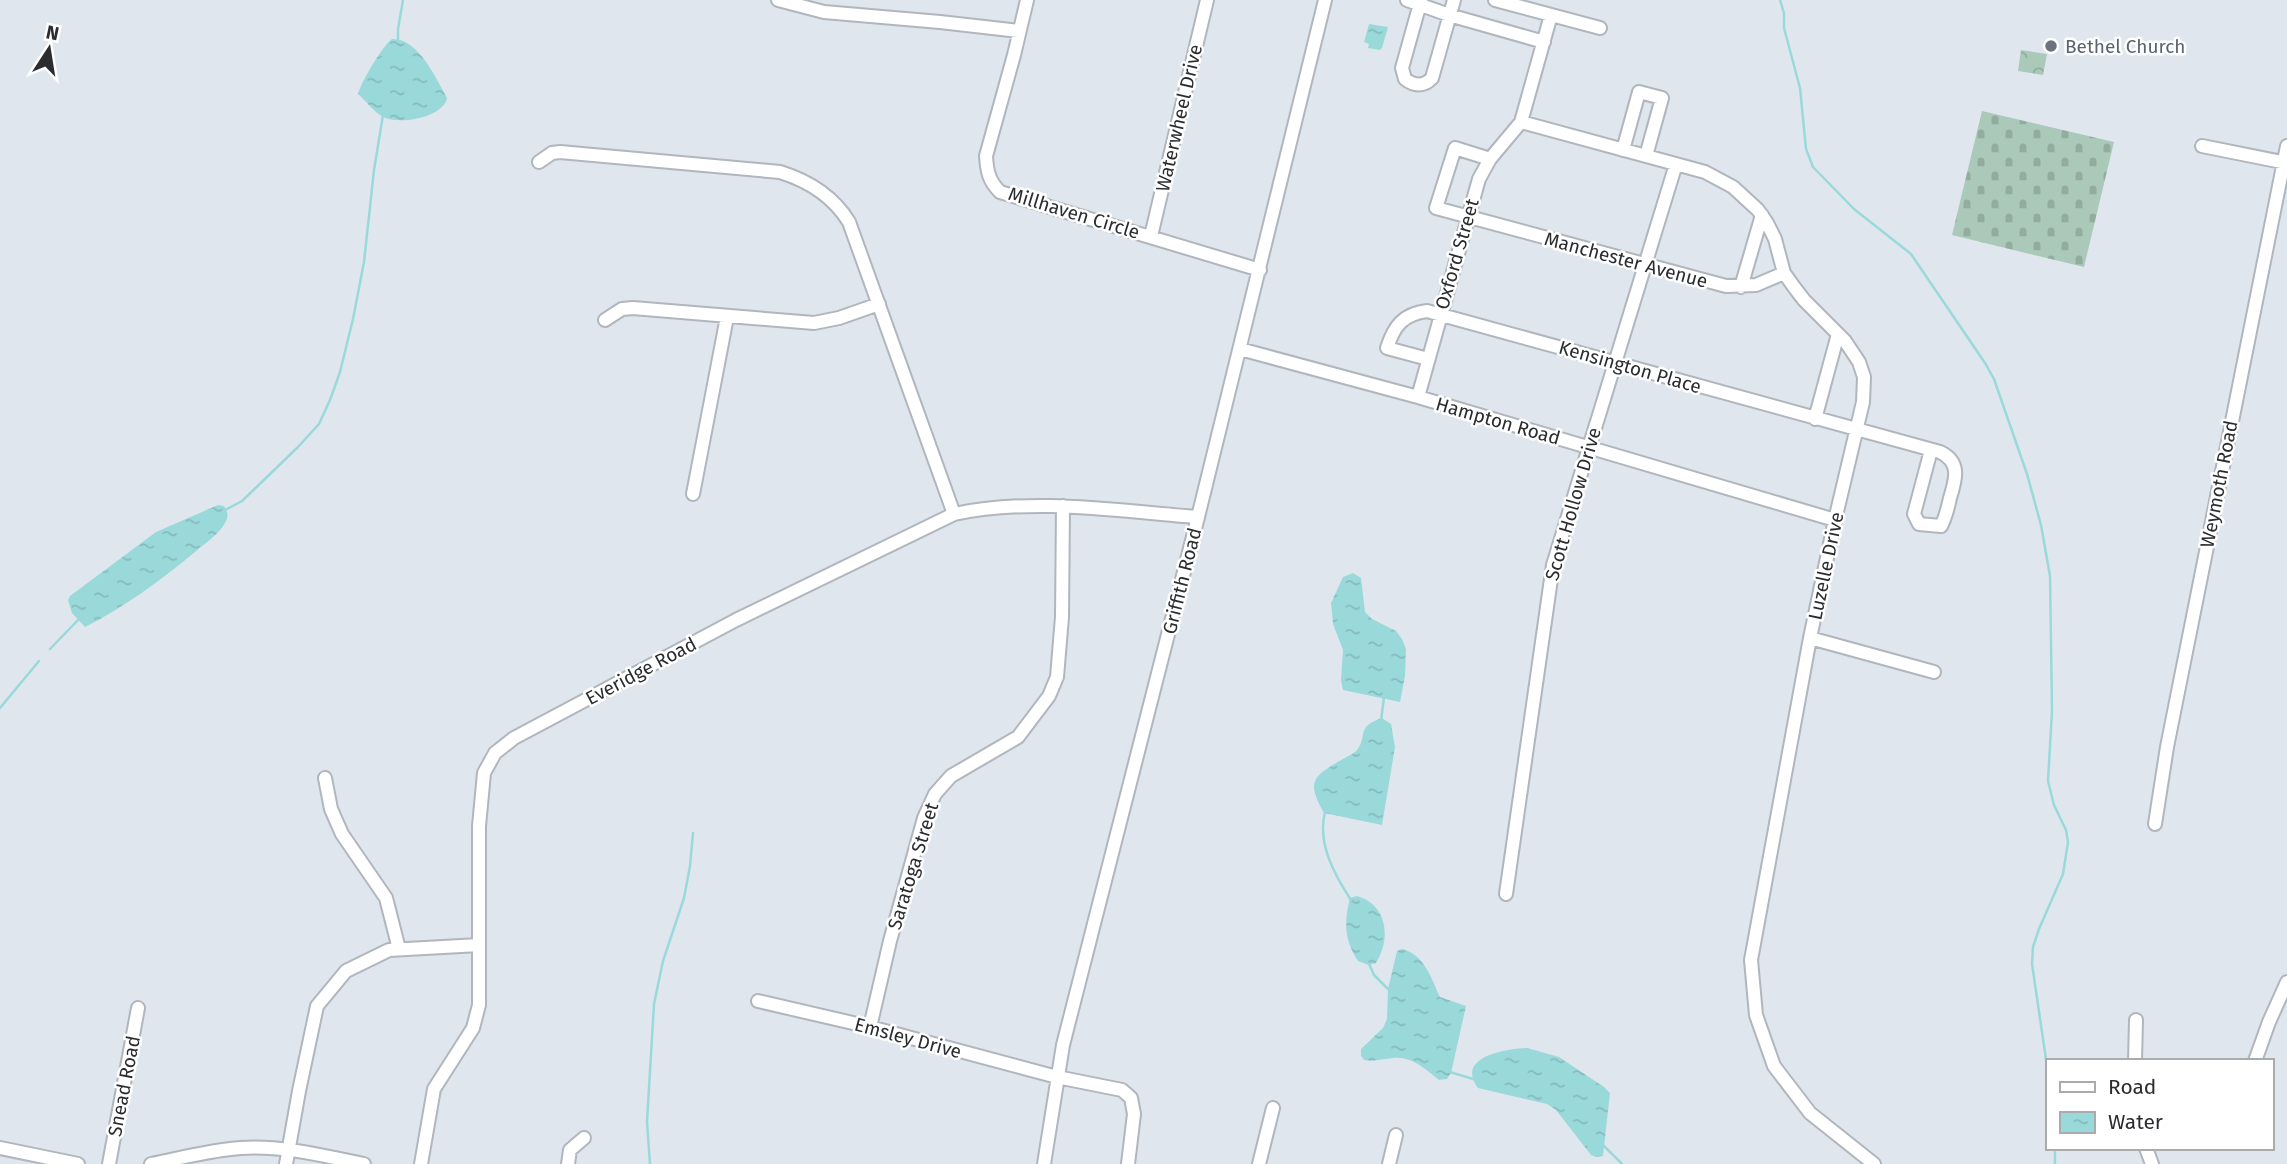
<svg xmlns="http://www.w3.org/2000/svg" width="2287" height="1164" font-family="'Fira Sans',sans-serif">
	<defs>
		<pattern id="cemetery-stones" width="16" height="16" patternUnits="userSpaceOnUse" patternTransform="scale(1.75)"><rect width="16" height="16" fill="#aac9b8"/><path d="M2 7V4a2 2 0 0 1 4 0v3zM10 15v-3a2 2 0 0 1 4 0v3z" fill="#92ad9e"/></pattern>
		<pattern id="park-crowns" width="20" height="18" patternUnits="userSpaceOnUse" patternTransform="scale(1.75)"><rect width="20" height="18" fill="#aac9b8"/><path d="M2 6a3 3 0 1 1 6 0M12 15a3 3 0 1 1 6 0" fill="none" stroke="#92ad9e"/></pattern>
		<pattern id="water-ripples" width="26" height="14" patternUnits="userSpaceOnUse" patternTransform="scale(1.75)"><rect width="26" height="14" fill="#9ad9da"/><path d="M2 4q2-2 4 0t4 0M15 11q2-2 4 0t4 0" fill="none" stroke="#85babb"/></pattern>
	</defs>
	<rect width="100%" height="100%" fill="#e0e6ee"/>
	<!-- cemetery -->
	<path fill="url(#cemetery-stones)" d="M 1982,111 L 2114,142 L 2084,267 L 1952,235 Z"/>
	<!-- park -->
	<path fill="url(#park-crowns)" d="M 2021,50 L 2047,54 L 2043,75 L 2018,71 Z"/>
	<!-- water -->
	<path fill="url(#water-ripples)" d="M 1369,24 L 1388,27 L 1382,48 L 1380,50 L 1368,48 L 1369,44 L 1364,42 Z
		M 392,39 C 418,38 436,78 447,98 C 443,118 399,125 383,117 C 374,112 365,100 358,94 C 361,82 383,45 392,39 Z
		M 218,505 L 224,506 C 227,511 229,515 226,521 C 220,534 205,543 195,552 C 161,580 125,607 85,627 L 72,613 L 68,600 L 70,596 L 156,532 Z
		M 1353,573 L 1361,578 L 1365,612 L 1372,619 L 1396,631 L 1402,639 L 1406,649 L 1405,676 L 1400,702 L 1343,690 L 1341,680 L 1343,650 L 1333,624 L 1331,603 L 1343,577 Z
		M 1382,718 L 1391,724 L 1395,747 L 1382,825 L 1324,813 C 1305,780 1314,776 1343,759 C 1346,757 1354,754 1357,750 C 1368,736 1355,727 1382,718 Z
		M 1357,896 C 1388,905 1391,939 1376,963 L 1369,965 L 1358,961 C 1344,940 1344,922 1350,898 Z
		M 1402,949 C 1425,955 1431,978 1440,997 L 1466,1006 L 1451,1073 L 1447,1079 L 1439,1080 C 1425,1069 1412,1056 1393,1058 C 1383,1059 1374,1062 1364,1060 L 1361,1056 L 1361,1049 L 1383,1028 L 1387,1019 L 1388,989 L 1397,951 Z
		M 1527,1048 L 1559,1057 L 1604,1087 L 1610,1093 L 1603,1156 L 1596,1157 L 1591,1155 L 1556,1110 L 1547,1104 L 1478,1088 C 1455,1057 1505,1049 1527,1048 Z"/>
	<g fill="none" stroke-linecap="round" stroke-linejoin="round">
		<!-- stream -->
		<path stroke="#9ad9da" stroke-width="2.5" d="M 1780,0 L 1784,13 L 1784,28 L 1800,88 L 1806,149 L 1813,167 L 1854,209 L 1911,254 L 1985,363 L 1994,379 L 2027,474 L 2041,525 L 2050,576 L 2052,711 L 2048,781 L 2054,805 L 2066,830 L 2068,842 L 2063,874 L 2039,929 L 2033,947 L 2032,964 L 2047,1066
			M 398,42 L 398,29 L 403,0
			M 225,510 L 242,501 L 298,447 L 319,424 L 330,400 L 340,372 L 353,319 L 364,262 L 374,170 L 383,115
			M 50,649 L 80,618
			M 0,708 L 39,661
			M 1381,721 L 1384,697
			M 1325,812 C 1317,843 1334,874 1351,900
			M 1369,964 L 1374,975 L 1388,989
			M 1450,1072 L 1473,1079
			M 1602,1144 L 1622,1164
			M 2055,1148 L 2055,1164
			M 650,1164 L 647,1122 L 654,1004 L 663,961 L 684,898 L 690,866 L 693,833"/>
		<defs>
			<path id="minor" d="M 778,0 L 824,12 L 940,22 L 1019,31
				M 1027,0 L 1014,55 L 986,156 C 987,172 989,181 1000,192 L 1260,270
				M 1407,0 L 1449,15 L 1544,42
				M 1421,0 L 1402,68 L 1405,79 C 1414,86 1424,87 1432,78 L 1454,0
				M 1495,0 L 1600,28
				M 1521,122 L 1705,172 L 1733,187 L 1758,210 L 1767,223 L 1775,239 L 1784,273 L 1794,287 L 1804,300 L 1845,341 L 1859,362 L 1864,377 L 1863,402 L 1835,520 L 1810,638 L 1751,960 L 1756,1015 L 1774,1066 L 1810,1113 L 1874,1164
				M 2202,146 L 2287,163
				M 1623,150 L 1639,92 L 1662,98 L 1646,156
				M 1490,159 L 1455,148 L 1436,208 L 1726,286 L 1756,285 L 1784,273
				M 539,162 L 552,153 L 560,152 L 780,172 C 809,181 833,196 849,222 L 954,514
				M 1151,236 L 1207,0
				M 1741,287 L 1762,215
				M 605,320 L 622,309 L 633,308 L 814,323 L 839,318 L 879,304
				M 1240,349 L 1418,397 L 1835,520
				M 1428,359 L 1387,348 C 1394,326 1403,314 1427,311 L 1940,452 C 1961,462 1956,479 1950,498 C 1948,507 1946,517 1941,526 L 1919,524 L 1914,514 L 1931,450
				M 1418,397 L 1479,179 L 1490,159 L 1521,122 L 1551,15
				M 1815,419 L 1838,334
				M 693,494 L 727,317
				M 1810,638 L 1934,672
				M 325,778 L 331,809 L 342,834 L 386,898 L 399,949
				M 2155,824 L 2167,747 L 2287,146
				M 1506,894 L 1553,565 L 1676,164
				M 758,1001 L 870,1027 L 1057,1077 L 1122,1090 L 1131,1098 L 1134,1114 L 1128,1164
				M 870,1027 L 890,941 L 924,818 L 935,794 L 951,776 L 1018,737 L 1049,696 L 1057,677 L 1062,617 L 1063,506
				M 2135,1061 L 2136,1020
				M 2255,1061 L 2269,1022 L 2287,982
				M 0,1148 L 78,1164
				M 2146,1148 L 2152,1164
				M 109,1164 L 138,1008
				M 151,1164 C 181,1158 211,1150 241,1148 C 282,1145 324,1156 364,1164
				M 286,1164 L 299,1091 L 317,1006 L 346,971 L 389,950 L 479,945
				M 421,1164 L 434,1089 L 473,1028 L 479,1005 L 479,826 L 484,773 L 495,753 L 514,738 L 736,620 L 954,514 C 1035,497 1117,511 1198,517
				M 568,1164 L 570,1150 L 584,1138
				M 1044,1164 L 1063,1045 L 1198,517 L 1325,0
				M 1259,1164 L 1273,1108
				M 1389,1164 L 1396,1135"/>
		</defs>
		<!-- minor casing -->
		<use href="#minor" stroke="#b1b6be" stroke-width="16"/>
		<!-- minor -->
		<use href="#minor" stroke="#fff" stroke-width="12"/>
	</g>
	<!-- markers -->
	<circle fill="#6b7280" stroke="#fff" stroke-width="2.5" cx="2051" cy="46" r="7"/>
	<g text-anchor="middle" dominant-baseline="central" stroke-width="5" stroke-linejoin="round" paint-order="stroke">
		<!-- worship labels -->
		<g font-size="19" fill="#5b616d" stroke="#fff" text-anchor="start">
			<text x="2065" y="46">Bethel Church</text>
		</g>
		<!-- street labels -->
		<g font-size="19" fill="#2a2c2f" stroke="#fff">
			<text transform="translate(1179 118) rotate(-77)">Waterwheel Drive</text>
			<text transform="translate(1074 213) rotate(17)">Millhaven Circle</text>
			<text transform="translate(1457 254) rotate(-74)">Oxford Street</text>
			<text transform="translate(1626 260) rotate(15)">Manchester Avenue</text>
			<text transform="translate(1630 367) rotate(16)">Kensington Place</text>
			<text transform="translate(1498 421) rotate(16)">Hampton Road</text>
			<text transform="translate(2219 484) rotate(-79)">Weymoth Road</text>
			<text transform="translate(1573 504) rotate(-74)">Scott Hollow Drive</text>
			<text transform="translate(1826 566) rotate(-78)">Luzelle Drive</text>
			<text transform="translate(1182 581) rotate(-76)">Griffith Road</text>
			<text transform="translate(641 671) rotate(-28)">Everidge Road</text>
			<text transform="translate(913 866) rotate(-73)">Saratoga Street</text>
			<text transform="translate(908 1038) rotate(15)">Emsley Drive</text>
			<text transform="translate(124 1086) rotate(-79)">Snead Road</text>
		</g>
	</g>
	<!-- legend -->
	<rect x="2046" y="1059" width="228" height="91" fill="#ffffff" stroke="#aaabac" stroke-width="2"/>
	<rect x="2060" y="1082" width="35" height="10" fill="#ffffff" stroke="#aaabac" stroke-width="2"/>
	<text x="2108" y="1094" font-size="21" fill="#2a2c2f">Road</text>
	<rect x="2060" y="1112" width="35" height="21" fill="url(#water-ripples)" stroke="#aaabac" stroke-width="2"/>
	<text x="2108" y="1129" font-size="21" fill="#2a2c2f">Water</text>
	<!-- north arrow -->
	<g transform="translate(49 49) rotate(12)" stroke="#ffffff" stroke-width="5" paint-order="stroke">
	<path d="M0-5L12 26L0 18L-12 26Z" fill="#2a2c2f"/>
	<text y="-10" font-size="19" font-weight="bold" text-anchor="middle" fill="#2a2c2f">N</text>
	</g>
</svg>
